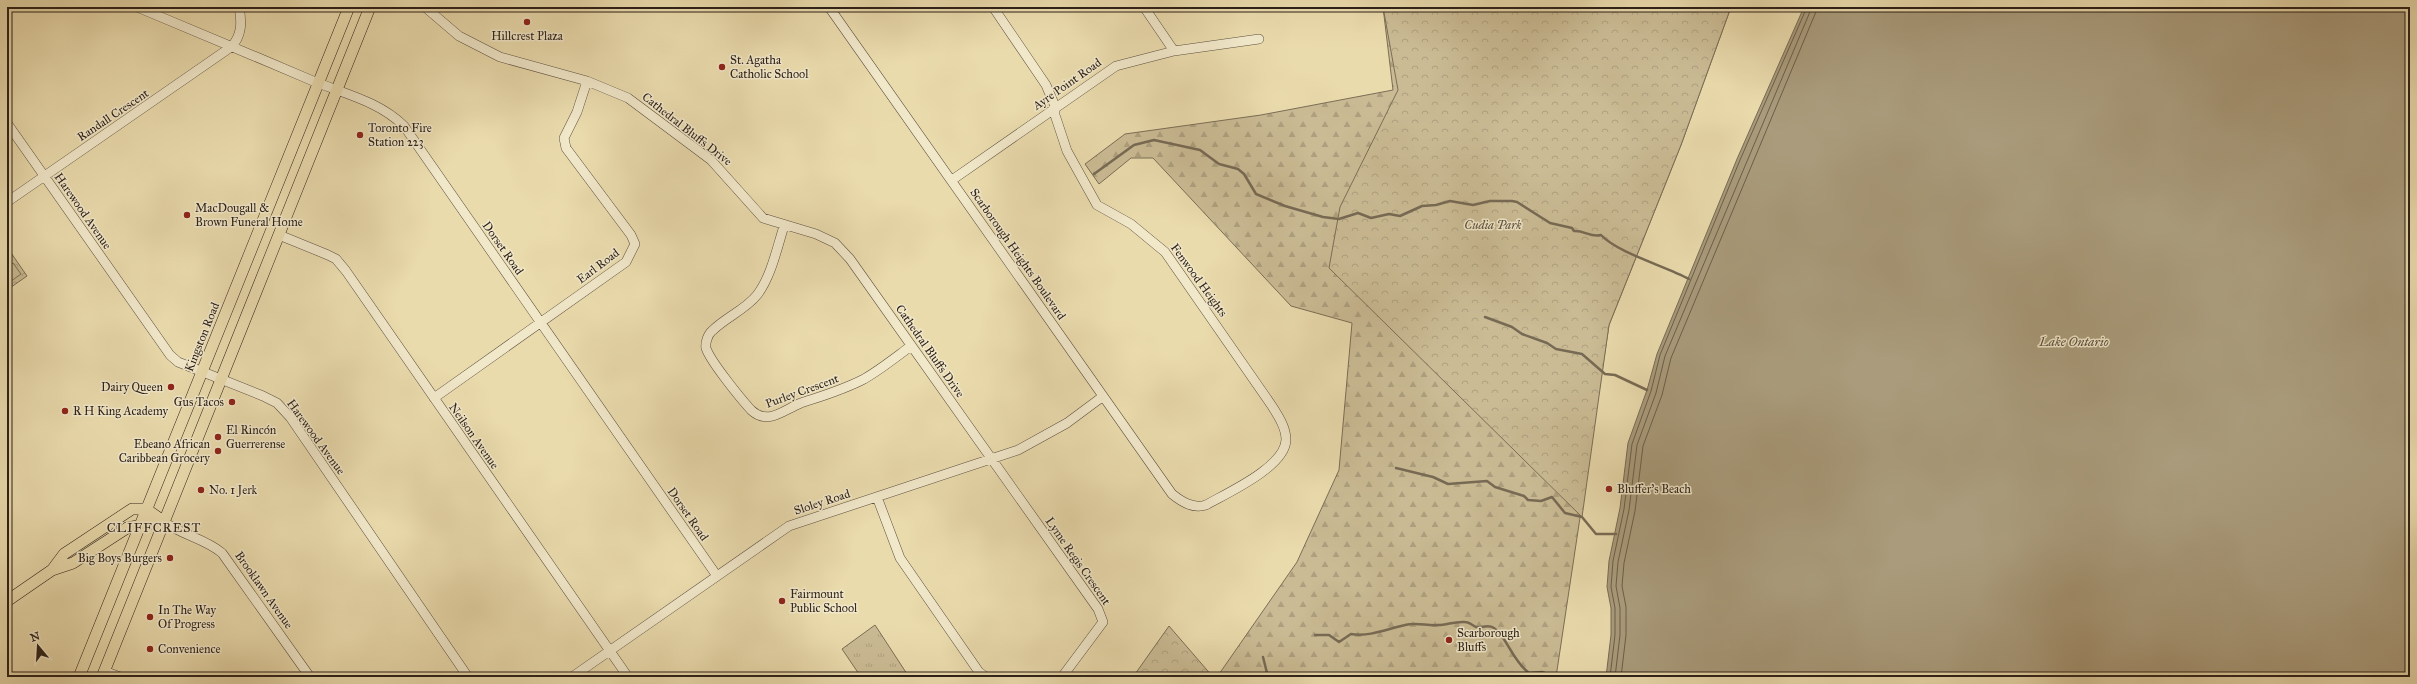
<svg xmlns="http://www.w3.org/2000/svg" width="2417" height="684" font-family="'IM FELL Great Primer',serif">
	<defs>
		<pattern id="grass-tufts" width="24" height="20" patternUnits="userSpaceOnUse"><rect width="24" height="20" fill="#cabb94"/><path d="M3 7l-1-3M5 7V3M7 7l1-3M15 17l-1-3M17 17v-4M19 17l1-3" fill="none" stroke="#aea07f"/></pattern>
		<pattern id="forest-firs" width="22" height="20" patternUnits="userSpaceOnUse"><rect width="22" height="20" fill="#cabb94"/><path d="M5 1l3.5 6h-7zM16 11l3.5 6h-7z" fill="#aea07f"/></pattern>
		<pattern id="park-crowns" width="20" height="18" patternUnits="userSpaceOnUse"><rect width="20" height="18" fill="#cabb94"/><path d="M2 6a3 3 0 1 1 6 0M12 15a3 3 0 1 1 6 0" fill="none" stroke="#aea07f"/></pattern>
	</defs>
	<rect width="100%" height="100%" fill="#eadbad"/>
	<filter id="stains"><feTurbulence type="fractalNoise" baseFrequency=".005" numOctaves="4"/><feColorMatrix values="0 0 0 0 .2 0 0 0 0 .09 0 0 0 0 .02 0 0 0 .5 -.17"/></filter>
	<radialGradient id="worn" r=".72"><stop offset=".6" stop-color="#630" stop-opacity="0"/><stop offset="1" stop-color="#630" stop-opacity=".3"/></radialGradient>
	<!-- grass -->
	<path fill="url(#grass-tufts)" stroke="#7b6e56" d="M 875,625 L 909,677 L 861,677 L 842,649 Z"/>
	<!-- forest -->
	<path fill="url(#forest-firs)" stroke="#7b6e56" d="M 1383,7 L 1731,7 L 1681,145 L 1609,325 L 1556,677 L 1217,677 L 1297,562 L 1339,470 L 1352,323 L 1291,306 L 1153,158 L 1131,158 L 1099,184 L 1085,164 L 1125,134 L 1261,115 L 1393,90 Z"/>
	<!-- park -->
	<path fill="url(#park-crowns)" stroke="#7b6e56" d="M 1383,7 L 1731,7 L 1681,145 L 1609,325 L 1582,517 L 1329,268 L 1340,207 L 1398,90 Z
		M 7,247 L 27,276 L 7,290 Z
		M 1169,626 L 1213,677 L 1133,677 Z"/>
	<!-- pitch -->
	<path fill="#cabb94" stroke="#7b6e56" d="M 13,263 L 21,274 L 7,284 L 7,267 Z"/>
	<!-- water -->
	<path fill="#a99b7b" stroke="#776a54" d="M 1804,7 L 2410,7 L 2410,677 L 1606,677 L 1611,635 L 1611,608 L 1607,587 L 1609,561 L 1620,508 L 1628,443 L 1647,390 L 1657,354 L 1737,159 Z"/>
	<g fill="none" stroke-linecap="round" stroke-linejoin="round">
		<!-- shore -->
		<path stroke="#6a5e4a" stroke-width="1" d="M 1610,677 L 1615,635 L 1615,608 L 1611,587 L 1613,561 L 1624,509 L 1632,444 L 1651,391 L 1660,355 L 1740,160 L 1807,7
			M 1615,677 L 1620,635 L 1620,608 L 1616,586 L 1618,562 L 1629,510 L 1637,445 L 1656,393 L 1665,356 L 1812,7
			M 1621,677 L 1626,635 L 1626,607 L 1622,586 L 1624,563 L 1635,511 L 1643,446 L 1662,395 L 1671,358 L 1818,7"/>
		<!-- stream -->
		<path stroke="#776a54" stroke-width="2.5" d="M 1094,174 L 1134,145 L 1154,140 L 1200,150 L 1219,164 L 1238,169 L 1244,174 L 1256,194 L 1285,206 L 1323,217 L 1339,219 L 1358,213 L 1371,218 L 1389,214 L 1400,216 L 1422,206 L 1436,205 L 1450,201 L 1473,205 L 1490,201 L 1512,201 L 1517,202 L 1550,223 L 1572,228 L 1574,231 C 1584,230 1591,238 1601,235 C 1618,253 1665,266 1689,279
			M 1485,317 L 1512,327 L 1522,334 L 1547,343 L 1556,349 L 1582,354 L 1605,374 L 1615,375 L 1647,390
			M 1396,468 L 1433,477 L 1448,484 L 1487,481 L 1495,487 L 1524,496 L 1528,500 L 1541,501 L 1552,497 L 1565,513 L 1582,517 L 1596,534 L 1616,534
			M 1315,635 L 1329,635 L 1339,642 L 1351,634 C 1370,637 1387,629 1405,625 C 1416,622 1427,626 1438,625 C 1447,625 1455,621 1465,622 C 1469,622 1472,625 1476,627 C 1482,628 1488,624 1494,628 C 1507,637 1512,660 1529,673 L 1542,672 L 1555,677
			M 1263,657 L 1268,677"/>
		<defs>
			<path id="minor" d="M 137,7 C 194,31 250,54 306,78 C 340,93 378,100 404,126 L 717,576
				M 425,7 L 459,36 L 500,57 L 587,81 L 628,98 L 711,160 L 763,218 L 816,234 L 835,243 L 850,259 L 1098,609 L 1103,622 L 1062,677
				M 829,7 L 1172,494 C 1182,502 1193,509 1206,505 C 1227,493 1285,467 1286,440 C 1286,427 1278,416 1272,406 L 1165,252 L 1131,224 L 1097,205 L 1067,151 L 1055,115 L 1055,106 L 1046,85 L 993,7
				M 1144,7 L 1174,51
				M 7,123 L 170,355 L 178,362 L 263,396 L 277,403 L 290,417 L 468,677
				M 952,180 L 1116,66 L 1174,51 L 1259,39
				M 7,202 L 231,47 C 242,36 242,22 239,7
				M 784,226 C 777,248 771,277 757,295 C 745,310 726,317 712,331 C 708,334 705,343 706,348 C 710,361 741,399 751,410 C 768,426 783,410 801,403 C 822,396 843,390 864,379 C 880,370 896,357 911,346
				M 279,235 L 328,255 L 336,259 L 346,271 L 628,677
				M 434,398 L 626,262 L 635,244 L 631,235 L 566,148 L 564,138 L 577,112 L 587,81
				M 877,497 L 900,558 L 979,672 L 986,677
				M 163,521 C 181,535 204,538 222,553 L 310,677
				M 104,671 L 120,677
				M 572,677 L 789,526 L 1018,450 L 1067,423 L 1102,397"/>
			<path id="major" d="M 52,570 L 64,554 L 132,509 L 146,509 L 163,521
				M 7,601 L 52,570 L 73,563 L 127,528 L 163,521
				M 79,677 L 349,7
				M 102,677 L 370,7"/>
		</defs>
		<!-- minor casing -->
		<use href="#minor" stroke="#5c4f3e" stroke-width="10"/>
		<!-- major casing -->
		<use href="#major" stroke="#2c2019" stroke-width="12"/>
		<!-- minor -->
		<use href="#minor" stroke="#f1e8ca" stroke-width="9"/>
		<!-- major -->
		<use href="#major" stroke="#eadbad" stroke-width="11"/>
	</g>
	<!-- markers -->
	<g fill="#8f2418" stroke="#f1e8ca" stroke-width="1.5">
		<circle cx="527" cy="22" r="4"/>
		<circle cx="722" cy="67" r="4"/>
		<circle cx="360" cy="135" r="4"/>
		<circle cx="187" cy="215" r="4"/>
		<circle cx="171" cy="387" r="4"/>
		<circle cx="232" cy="402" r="4"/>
		<circle cx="65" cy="411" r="4"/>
		<circle cx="218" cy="437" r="4"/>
		<circle cx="218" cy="451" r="4"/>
		<circle cx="1609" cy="489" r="4"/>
		<circle cx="201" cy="490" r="4"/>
		<circle cx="170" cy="558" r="4"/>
		<circle cx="782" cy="601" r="4"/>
		<circle cx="150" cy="617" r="4"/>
		<circle cx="1449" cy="640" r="4"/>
		<circle cx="150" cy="649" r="4"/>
	</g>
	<g text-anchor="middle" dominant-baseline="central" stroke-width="3" stroke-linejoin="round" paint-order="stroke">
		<!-- poi labels -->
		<g font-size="12" fill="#2c2019" stroke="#f1e8ca" text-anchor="start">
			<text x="527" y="36" text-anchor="middle">Hillcrest Plaza</text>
			<text x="730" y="60">St. Agatha<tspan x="730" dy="14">Catholic School</tspan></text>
			<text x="368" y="128">Toronto Fire<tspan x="368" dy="14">Station 223</tspan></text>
			<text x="195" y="208">MacDougall &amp;<tspan x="195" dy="14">Brown Funeral Home</tspan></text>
			<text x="163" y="387" text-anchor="end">Dairy Queen</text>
			<text x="224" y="402" text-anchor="end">Gus Tacos</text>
			<text x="73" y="411">R H King Academy</text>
			<text x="226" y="430">El Rincón<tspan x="226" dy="14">Guerrerense</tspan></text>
			<text x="210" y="444" text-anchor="end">Ebeano African<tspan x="210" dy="14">Caribbean Grocery</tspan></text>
			<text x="1617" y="489">Bluffer's Beach</text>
			<text x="209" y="490">No. 1 Jerk</text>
			<text x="162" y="558" text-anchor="end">Big Boys Burgers</text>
			<text x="790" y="594">Fairmount<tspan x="790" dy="14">Public School</tspan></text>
			<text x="158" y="610">In The Way<tspan x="158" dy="14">Of Progress</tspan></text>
			<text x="1457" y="633">Scarborough<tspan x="1457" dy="14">Bluffs</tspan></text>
			<text x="158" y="649">Convenience</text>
		</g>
		<!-- street labels -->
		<g font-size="12" fill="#2c2019" stroke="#f1e8ca">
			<text transform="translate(1067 84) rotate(-35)">Ayre Point Road</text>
			<text transform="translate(113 115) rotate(-34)">Randall Crescent</text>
			<text transform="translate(687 129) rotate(38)">Cathedral Bluffs Drive</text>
			<text transform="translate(83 211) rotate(55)">Harewood Avenue</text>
			<text transform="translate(503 248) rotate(55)">Dorset Road</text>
			<text transform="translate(1018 254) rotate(55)">Scarborough Heights Boulevard</text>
			<text transform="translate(598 266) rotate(-37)">Earl Road</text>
			<text transform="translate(1199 280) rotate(54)">Fenwood Heights</text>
			<text transform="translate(202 337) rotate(-68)">Kingston Road</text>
			<text transform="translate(930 351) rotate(55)">Cathedral Bluffs Drive</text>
			<text transform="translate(802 391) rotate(-20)">Purley Crescent</text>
			<text transform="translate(474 436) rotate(55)">Neilson Avenue</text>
			<text transform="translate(316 437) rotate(54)">Harewood Avenue</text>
			<text transform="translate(822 502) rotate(-18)">Sloley Road</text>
			<text transform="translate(688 514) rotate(55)">Dorset Road</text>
			<text transform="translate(1078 561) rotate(55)">Lyme Regis Crescent</text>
			<text transform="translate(264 590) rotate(55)">Brooklawn Avenue</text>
		</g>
		<!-- park labels -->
		<g font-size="12" font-style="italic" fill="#5b4e3e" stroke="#f1e8ca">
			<text x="1493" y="225">Cudia Park</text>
		</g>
		<!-- water labels -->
		<g font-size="13" font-style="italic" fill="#584b3b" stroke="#f1e8ca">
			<text x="2074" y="342">Lake Ontario</text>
		</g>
		<!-- neighbourhood labels -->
		<g font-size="13" letter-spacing="1" fill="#2c2019" stroke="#f1e8ca">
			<text x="154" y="528">CLIFFCREST</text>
		</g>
	</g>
	<!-- margin -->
	<rect width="2417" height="684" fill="none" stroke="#eadbad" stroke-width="24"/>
	<rect x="8" y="8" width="2401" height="668" fill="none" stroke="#2c2019" stroke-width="2"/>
	<rect x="12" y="12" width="2393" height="660" fill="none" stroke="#2c2019"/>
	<!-- north arrow -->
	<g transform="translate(38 646) rotate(342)" stroke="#f1e8ca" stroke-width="3" paint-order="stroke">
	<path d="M0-3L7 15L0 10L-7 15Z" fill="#2c2019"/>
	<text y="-6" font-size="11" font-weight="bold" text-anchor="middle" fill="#2c2019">N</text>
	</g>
	<rect width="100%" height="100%" filter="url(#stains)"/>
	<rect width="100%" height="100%" fill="url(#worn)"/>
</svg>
